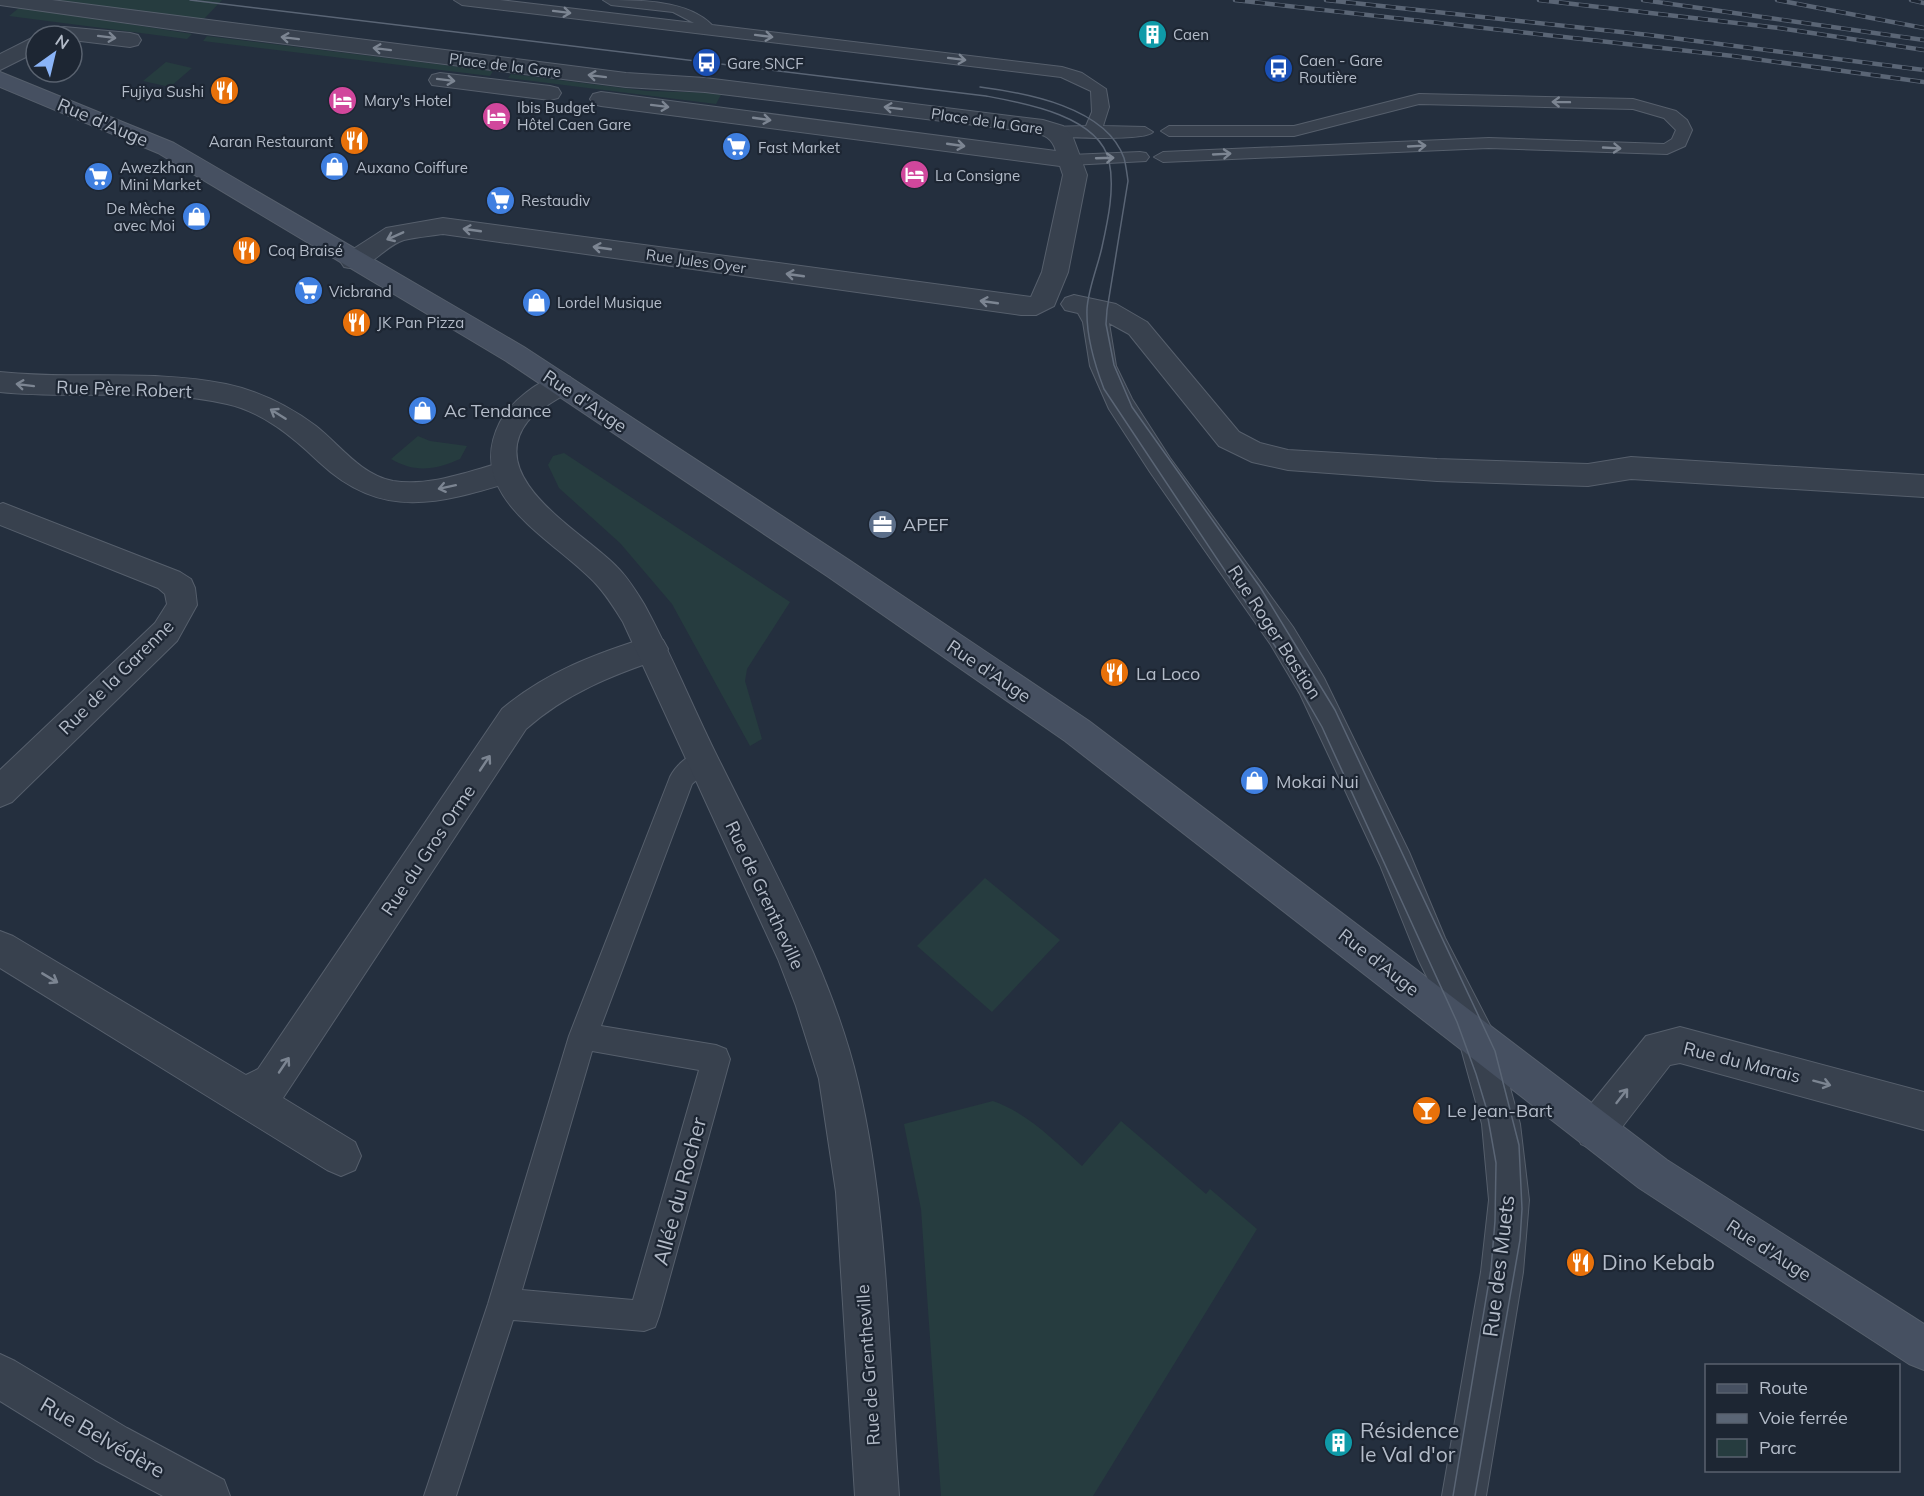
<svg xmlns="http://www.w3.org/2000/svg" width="1924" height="1496" font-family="Mulish,sans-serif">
	<rect width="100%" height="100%" fill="#242f3e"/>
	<!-- green -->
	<path fill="#263c3f" d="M 50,0 L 222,0 L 204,19 Z
		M 20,7 L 192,34 L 187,39 L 9,16 Z
		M 207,36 L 493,71 L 490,76 L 203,41 Z
		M 166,62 L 192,68 L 170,87 L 143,81 Z
		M 511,74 L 647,91 L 722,93 L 716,104 L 508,78 Z
		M 418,436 L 430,441 L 467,446 L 460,459 C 435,470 415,473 391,459 Z
		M 564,453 L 790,602 L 747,669 L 745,681 L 762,739 L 750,746 L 672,604 L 620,543 L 559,488 L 548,465 L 553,456 Z
		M 985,878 L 1060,940 L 992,1012 L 917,946 Z
		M 993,1101 C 1029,1114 1054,1141 1082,1166 L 1121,1121 L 1206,1194 L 1210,1189 L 1257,1229 L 1093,1496 L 941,1496 L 921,1209 L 904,1124 Z"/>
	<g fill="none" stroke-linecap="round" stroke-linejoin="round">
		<defs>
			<path id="service" d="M 454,0 L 500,0 L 694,23 L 673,12 L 611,5 L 603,0 C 639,0 688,0 712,25 L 1062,67 L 1082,73 L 1106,89 L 1109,107 L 1103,126 L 1145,127 L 1153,132 C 1146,141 1063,138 1049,135 L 1047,131 L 1049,127 L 1086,126 L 1092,112 L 1091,91 L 1061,77 L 462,5 Z
				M 1419,94 L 1633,99 L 1676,111 L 1687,120 L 1692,130 L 1685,146 L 1667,154 L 1489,148 L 1163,162 L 1154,157 L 1163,152 L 1489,138 L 1664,144 L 1672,139 L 1676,130 L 1664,118 L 1633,109 L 1419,104 L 1294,136 L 1169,136 L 1161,131 L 1169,126 L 1294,126 Z
				M 1140,152 L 1146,153 L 1149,157 L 1146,161 L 1070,165 L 1061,160 L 1070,155 Z
				M 701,751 L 710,754 L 713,761 L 710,768 L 692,784 L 601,1026 L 716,1045 L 726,1049 L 730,1059 L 659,1316 L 655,1327 L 644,1331 L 513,1320 L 456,1496 L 424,1496 L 488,1304 L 569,1036 L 670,777 C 676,765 688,755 701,751 ZM 592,1051 L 699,1070 L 633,1300 L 522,1290 Z"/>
			<path id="minor" d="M 0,0 L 52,0 L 626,73 L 705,78 L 1043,120 L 1063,126 L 1072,135 L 1087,175 L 1068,272 L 1054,306 L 1036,315 L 1021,315 L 443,234 C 430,236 417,237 404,240 C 383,246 369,274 344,267 L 340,261 L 344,255 L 386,228 L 443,218 L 1031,297 L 1042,272 L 1063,175 L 1060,166 L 601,106 L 593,104 L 590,99 L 593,94 L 601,92 L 1056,151 C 1052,138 1045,135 1033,132 L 705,92 L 626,87 L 206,34 L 7,6 L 0,5 Z
				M 64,27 L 130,33 L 138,35 L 141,40 L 138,45 L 130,47 L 72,40 L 72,36 L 38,36 L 41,31 Z
				M 36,36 L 36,52 L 0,70 L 0,54 Z
				M 440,73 L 550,86 L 558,88 L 561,93 L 558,98 L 550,100 L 432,85 L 429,80 L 432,75 Z
				M 1074,295 L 1116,304 L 1147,322 L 1239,432 L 1260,443 L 1288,450 L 1437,459 L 1588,464 L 1631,457 L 1924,475 L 1924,497 L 1631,479 L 1588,486 L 1437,481 L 1288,470 L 1252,462 L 1219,446 L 1129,334 L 1109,323 L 1116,366 L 1132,399 L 1170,458 L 1293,627 L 1324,678 L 1409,852 L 1445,938 L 1496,1037 L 1520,1124 L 1529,1200 L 1523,1272 L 1486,1496 L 1442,1496 L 1481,1272 L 1489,1200 L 1482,1124 L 1459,1041 L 1418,959 L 1380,865 L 1300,694 L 1271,645 L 1150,472 L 1109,409 L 1090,366 L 1083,322 L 1078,313 L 1065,310 L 1061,304 L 1065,298 Z
				M 0,372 C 75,380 152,369 226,384 C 259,391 289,406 316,426 C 340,445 361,475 393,481 C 430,487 469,471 504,462 L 514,465 L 518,473 L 514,481 C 439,504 382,521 319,462 C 293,437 263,412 227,404 C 153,387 75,400 0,392 Z
				M 3,503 L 180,572 L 191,579 L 195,588 L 197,605 L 177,641 L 12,802 L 0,807 L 0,770 L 155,623 L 167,604 L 165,594 L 158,588 L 0,525 L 0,504 Z
				M 652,636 L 663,640 L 668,649 L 663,658 C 612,675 567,693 526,729 L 283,1098 L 355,1142 L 361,1156 L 355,1170 L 341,1176 L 327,1170 L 0,968 L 0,931 L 13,936 L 246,1075 L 258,1069 L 502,709 C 546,672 597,653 652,636 Z
				M 1680,1027 L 1924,1092 L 1924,1130 L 1680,1063 L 1670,1065 L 1609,1144 L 1595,1150 L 1581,1144 L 1575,1130 L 1581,1116 L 1646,1036 Z"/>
			<path id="tertiary" d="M 560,374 L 570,377 L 574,384 L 570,391 C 557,400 538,409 528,421 C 482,479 585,533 617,567 C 628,578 636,591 644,604 C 673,657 695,713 722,766 C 772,868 832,972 858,1083 C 889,1214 889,1361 899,1496 L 855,1496 L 836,1192 L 819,1079 L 796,1006 L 778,959 L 623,622 C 615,609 607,596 596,584 C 553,538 462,497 500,422 C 511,401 538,381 560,374 Z
				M 0,1354 L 15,1361 L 127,1428 L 224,1480 L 230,1496 L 163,1496 L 95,1460 L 0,1401 Z"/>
			<path id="secondary" d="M 0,72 L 174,143 L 524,347 L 849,560 L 1089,721 L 1667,1160 L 1924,1324 L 1924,1370 L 1909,1364 L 1639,1188 L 1065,741 L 827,576 L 506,361 L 158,153 L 0,87 Z"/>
		</defs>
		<!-- service casing -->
		<use href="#service" stroke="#565f6c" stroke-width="2"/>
		<!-- minor casing -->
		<use href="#minor" stroke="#565f6c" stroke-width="2"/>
		<!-- tertiary casing -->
		<use href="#tertiary" stroke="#565f6c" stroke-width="2"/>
		<!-- secondary casing -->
		<use href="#secondary" stroke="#565f6c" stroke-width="2"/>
		<!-- service -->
		<use href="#service" fill="#38414e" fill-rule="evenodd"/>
		<!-- minor -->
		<use href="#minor" fill="#38414e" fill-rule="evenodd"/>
		<!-- tertiary -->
		<use href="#tertiary" fill="#38414e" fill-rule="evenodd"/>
		<!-- secondary -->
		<use href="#secondary" fill="#465061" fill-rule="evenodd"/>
		<!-- tram -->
		<path stroke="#5a6575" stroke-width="1.5" d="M 190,0 L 986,96 C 1024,103 1099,116 1109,161 C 1115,188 1108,220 1102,247 C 1098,266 1088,289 1087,309 C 1086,336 1094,363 1104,389 L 1277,649 L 1322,727 L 1457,1022 L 1476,1074 L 1486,1107 L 1496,1163 L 1495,1221 L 1491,1269 L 1453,1496
			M 980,87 C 1026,93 1106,107 1124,158 C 1126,165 1127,174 1128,181 L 1107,310 L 1106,324 L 1114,365 L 1132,407 L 1260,587 L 1335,710 L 1495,1051 L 1519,1145 L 1522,1209 L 1520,1240 L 1475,1496"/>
		<defs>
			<path id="rail" d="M 1235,0 L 1733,56 L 1924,82
				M 1326,0 L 1649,35 L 1924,70
				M 1539,0 L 1779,28 L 1924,50
				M 1643,0 L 1924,40
				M 1777,0 L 1924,28
				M 1911,0 L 1924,3"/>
		</defs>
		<!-- rail casing -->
		<use href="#rail" stroke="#5a6575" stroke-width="4.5"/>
		<!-- rail -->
		<use href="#rail" stroke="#1d2633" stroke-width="3" stroke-dasharray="10" stroke-linecap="butt"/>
	</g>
	<!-- one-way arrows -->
	<defs><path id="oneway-shaft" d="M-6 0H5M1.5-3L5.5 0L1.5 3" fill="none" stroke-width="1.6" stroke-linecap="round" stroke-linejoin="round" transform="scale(1.5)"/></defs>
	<g stroke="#7c8592">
		<use href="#oneway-shaft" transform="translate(562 12) rotate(7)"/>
		<use href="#oneway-shaft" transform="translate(764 36) rotate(7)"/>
		<use href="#oneway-shaft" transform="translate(107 37) rotate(7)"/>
		<use href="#oneway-shaft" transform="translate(290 38) rotate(-173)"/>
		<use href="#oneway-shaft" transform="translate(382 49) rotate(-173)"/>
		<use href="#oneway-shaft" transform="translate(957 59) rotate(7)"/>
		<use href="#oneway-shaft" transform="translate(597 76) rotate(-173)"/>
		<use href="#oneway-shaft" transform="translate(446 80) rotate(7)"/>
		<use href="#oneway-shaft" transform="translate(1561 102) rotate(-179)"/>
		<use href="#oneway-shaft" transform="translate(660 106) rotate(7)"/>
		<use href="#oneway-shaft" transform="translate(893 108) rotate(-173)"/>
		<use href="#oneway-shaft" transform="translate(762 119) rotate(8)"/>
		<use href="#oneway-shaft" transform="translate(956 145) rotate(8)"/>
		<use href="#oneway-shaft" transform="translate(1417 146) rotate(-3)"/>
		<use href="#oneway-shaft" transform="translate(1612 148) rotate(3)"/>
		<use href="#oneway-shaft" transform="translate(1222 154) rotate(-3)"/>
		<use href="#oneway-shaft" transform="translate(1105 158) rotate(-2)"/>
		<use href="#oneway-shaft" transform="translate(472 230) rotate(-172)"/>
		<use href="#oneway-shaft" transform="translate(395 236) rotate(156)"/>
		<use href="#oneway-shaft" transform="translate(602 248) rotate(-172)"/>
		<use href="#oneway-shaft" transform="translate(795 275) rotate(-172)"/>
		<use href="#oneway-shaft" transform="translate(989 302) rotate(-172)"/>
		<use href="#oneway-shaft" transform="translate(25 385) rotate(-173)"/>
		<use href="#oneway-shaft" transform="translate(278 414) rotate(-148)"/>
		<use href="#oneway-shaft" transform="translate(447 487) rotate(168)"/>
		<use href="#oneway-shaft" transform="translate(485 763) rotate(-56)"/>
		<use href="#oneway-shaft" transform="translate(50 978) rotate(31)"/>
		<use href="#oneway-shaft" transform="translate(284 1065) rotate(-56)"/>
		<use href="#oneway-shaft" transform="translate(1822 1083) rotate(15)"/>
		<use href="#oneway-shaft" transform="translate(1622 1096) rotate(-52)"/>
	</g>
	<!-- icons -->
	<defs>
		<symbol id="building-disc" viewBox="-11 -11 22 22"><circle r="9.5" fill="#0f9aa8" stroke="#1d2633"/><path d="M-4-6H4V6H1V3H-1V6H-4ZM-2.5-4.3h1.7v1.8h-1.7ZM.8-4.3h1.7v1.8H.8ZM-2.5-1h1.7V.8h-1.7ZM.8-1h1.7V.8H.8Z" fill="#fff"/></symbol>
		<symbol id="bus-disc" viewBox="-11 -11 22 22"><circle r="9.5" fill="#1a4fb4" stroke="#1d2633"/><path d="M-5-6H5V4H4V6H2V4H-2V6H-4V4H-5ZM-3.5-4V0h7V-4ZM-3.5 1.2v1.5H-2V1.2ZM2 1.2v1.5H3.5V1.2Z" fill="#fff"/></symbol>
		<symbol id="restaurant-disc" viewBox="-11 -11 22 22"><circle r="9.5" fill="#e8710a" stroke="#1d2633"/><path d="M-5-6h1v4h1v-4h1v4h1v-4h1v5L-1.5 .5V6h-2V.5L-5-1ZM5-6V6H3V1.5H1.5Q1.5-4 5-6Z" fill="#fff"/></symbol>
		<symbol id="hotel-disc" viewBox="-11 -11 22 22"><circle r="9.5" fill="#d1479c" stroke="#1d2633"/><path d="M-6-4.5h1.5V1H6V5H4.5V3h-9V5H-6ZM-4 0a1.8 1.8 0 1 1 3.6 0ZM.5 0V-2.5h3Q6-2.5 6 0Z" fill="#fff"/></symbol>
		<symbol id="supermarket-disc" viewBox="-11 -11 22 22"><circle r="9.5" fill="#3f7fe0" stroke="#1d2633"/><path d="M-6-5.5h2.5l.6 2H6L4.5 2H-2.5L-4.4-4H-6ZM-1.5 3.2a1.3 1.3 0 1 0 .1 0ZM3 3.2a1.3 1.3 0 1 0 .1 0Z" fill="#fff"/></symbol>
		<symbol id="shop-disc" viewBox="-11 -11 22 22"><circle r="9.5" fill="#3f7fe0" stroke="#1d2633"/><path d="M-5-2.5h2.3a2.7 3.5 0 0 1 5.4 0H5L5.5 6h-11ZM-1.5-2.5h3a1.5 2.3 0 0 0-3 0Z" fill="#fff"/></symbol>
		<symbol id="office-disc" viewBox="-11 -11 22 22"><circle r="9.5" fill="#5c6f8a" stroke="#1d2633"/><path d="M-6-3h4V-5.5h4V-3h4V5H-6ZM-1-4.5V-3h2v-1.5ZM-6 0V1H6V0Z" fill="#fff"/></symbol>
		<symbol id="bar-disc" viewBox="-11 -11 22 22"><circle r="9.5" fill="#e8710a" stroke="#1d2633"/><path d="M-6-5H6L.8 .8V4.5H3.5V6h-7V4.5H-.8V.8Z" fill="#fff"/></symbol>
	</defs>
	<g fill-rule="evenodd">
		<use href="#building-disc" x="1136" y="18" width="33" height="33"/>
		<use href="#bus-disc" x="690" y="46" width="33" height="33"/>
		<use href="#bus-disc" x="1262" y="52" width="33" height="33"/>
		<use href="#restaurant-disc" x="208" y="74" width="33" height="33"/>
		<use href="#hotel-disc" x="326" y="84" width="33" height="33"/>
		<use href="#hotel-disc" x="480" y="100" width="33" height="33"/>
		<use href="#restaurant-disc" x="338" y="124" width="33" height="33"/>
		<use href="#supermarket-disc" x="720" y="130" width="33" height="33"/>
		<use href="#shop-disc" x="318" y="150" width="33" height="33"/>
		<use href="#hotel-disc" x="898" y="158" width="33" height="33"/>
		<use href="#supermarket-disc" x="82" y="160" width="33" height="33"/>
		<use href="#supermarket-disc" x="484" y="184" width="33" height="33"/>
		<use href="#shop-disc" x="180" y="200" width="33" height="33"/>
		<use href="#restaurant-disc" x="230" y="234" width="33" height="33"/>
		<use href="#supermarket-disc" x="292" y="274" width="33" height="33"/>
		<use href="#shop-disc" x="520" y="286" width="33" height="33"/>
		<use href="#restaurant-disc" x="340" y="306" width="33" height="33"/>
		<use href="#shop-disc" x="406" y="394" width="33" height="33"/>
		<use href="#office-disc" x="866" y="508" width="33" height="33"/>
		<use href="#restaurant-disc" x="1098" y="656" width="33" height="33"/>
		<use href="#shop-disc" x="1238" y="764" width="33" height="33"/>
		<use href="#bar-disc" x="1410" y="1094" width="33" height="33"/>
		<use href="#restaurant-disc" x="1564" y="1246" width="33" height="33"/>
		<use href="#building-disc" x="1322" y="1426" width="33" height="33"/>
	</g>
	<g text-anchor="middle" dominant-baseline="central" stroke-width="4.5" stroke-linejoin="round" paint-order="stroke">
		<!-- far-poi labels -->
		<g font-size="15" fill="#b4bcc9" stroke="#1d2633" text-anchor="start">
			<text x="1173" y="34">Caen</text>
			<text x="1299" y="60">Caen - Gare<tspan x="1299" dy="17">Routière</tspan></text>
			<text x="727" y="63">Gare SNCF</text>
			<text x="204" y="91" text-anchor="end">Fujiya Sushi</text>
			<text x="364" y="100">Mary's Hotel</text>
			<text x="517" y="107">Ibis Budget<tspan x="517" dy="17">Hôtel Caen Gare</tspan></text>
			<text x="333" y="141" text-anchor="end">Aaran Restaurant</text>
			<text x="758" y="147">Fast Market</text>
			<text x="120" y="167">Awezkhan<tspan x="120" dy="17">Mini Market</tspan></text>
			<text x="356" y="167">Auxano Coiffure</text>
			<text x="935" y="175">La Consigne</text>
			<text x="521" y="200">Restaudiv</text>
			<text x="175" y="208" text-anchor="end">De Mèche<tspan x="175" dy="17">avec Moi</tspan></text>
			<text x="268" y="250">Coq Braisé</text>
			<text x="329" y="291">Vicbrand</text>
			<text x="557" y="302">Lordel Musique</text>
			<text x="377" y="322">JK Pan Pizza</text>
		</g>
		<!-- far-street labels -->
		<g font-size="15" fill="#b4bcc9" stroke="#1d2633">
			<text transform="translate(505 65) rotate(7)">Place de la Gare</text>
			<text transform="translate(987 121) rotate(8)">Place de la Gare</text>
			<text transform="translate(696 261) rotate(8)">Rue Jules Oyer</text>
		</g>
		<!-- street labels -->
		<g font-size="18" fill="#b4bcc9" stroke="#1d2633">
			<text transform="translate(103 122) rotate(23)">Rue d'Auge</text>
			<text transform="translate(124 389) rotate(2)">Rue Père Robert</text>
			<text transform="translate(585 401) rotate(34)">Rue d'Auge</text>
			<text transform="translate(1275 632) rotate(57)">Rue Roger Bastion</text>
			<text transform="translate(989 671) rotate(34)">Rue d'Auge</text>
			<text transform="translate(116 677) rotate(-45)">Rue de la Garenne</text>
			<text transform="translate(428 850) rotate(-56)">Rue du Gros Orme</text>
			<text transform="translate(765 895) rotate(65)">Rue de Grentheville</text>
			<text transform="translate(1379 962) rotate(38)">Rue d'Auge</text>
			<text transform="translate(1742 1062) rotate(14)">Rue du Marais</text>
			<text transform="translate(1769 1250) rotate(33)">Rue d'Auge</text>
			<text transform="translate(868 1365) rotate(-94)">Rue de Grentheville</text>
		</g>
		<!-- poi labels -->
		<g font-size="18" fill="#b4bcc9" stroke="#1d2633" text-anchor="start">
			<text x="444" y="410">Ac Tendance</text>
			<text x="903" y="524">APEF</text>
			<text x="1136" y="673">La Loco</text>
			<text x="1276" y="781">Mokai Nui</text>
			<text x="1447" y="1110">Le Jean-Bart</text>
		</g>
		<!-- near-street labels -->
		<g font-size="21" fill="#b4bcc9" stroke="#1d2633">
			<text transform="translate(679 1191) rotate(-75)">Allée du Rocher</text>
			<text transform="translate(1498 1266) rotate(-83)">Rue des Muets</text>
			<text transform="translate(103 1437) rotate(30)">Rue Belvédère</text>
		</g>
		<!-- near-poi labels -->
		<g font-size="21" fill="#b4bcc9" stroke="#1d2633" text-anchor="start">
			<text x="1602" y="1262">Dino Kebab</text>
			<text x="1360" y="1430">Résidence<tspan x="1360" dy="24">le Val d'or</tspan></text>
		</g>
	</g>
	<!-- legend -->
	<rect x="1705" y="1364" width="195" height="108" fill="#1d2633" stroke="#59626f" stroke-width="1.5"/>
	<rect x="1717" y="1384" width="30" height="9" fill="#465061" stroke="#59626f" stroke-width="1.5"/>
	<text x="1759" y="1394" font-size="18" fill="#b4bcc9">Route</text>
	<rect x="1717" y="1414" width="30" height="9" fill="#5a6575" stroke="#59626f" stroke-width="1.5"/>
	<text x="1759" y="1424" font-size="18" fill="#b4bcc9">Voie ferrée</text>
	<rect x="1717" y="1439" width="30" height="18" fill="#263c3f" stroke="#59626f" stroke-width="1.5"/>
	<text x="1759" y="1454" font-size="18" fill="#b4bcc9">Parc</text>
	<!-- north arrow -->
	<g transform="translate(54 54) rotate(34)"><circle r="28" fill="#1d2633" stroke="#59626f" stroke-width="1.5"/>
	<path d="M0-4.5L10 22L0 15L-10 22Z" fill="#8ab4f8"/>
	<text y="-9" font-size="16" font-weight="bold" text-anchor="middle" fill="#b4bcc9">N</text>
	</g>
</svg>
